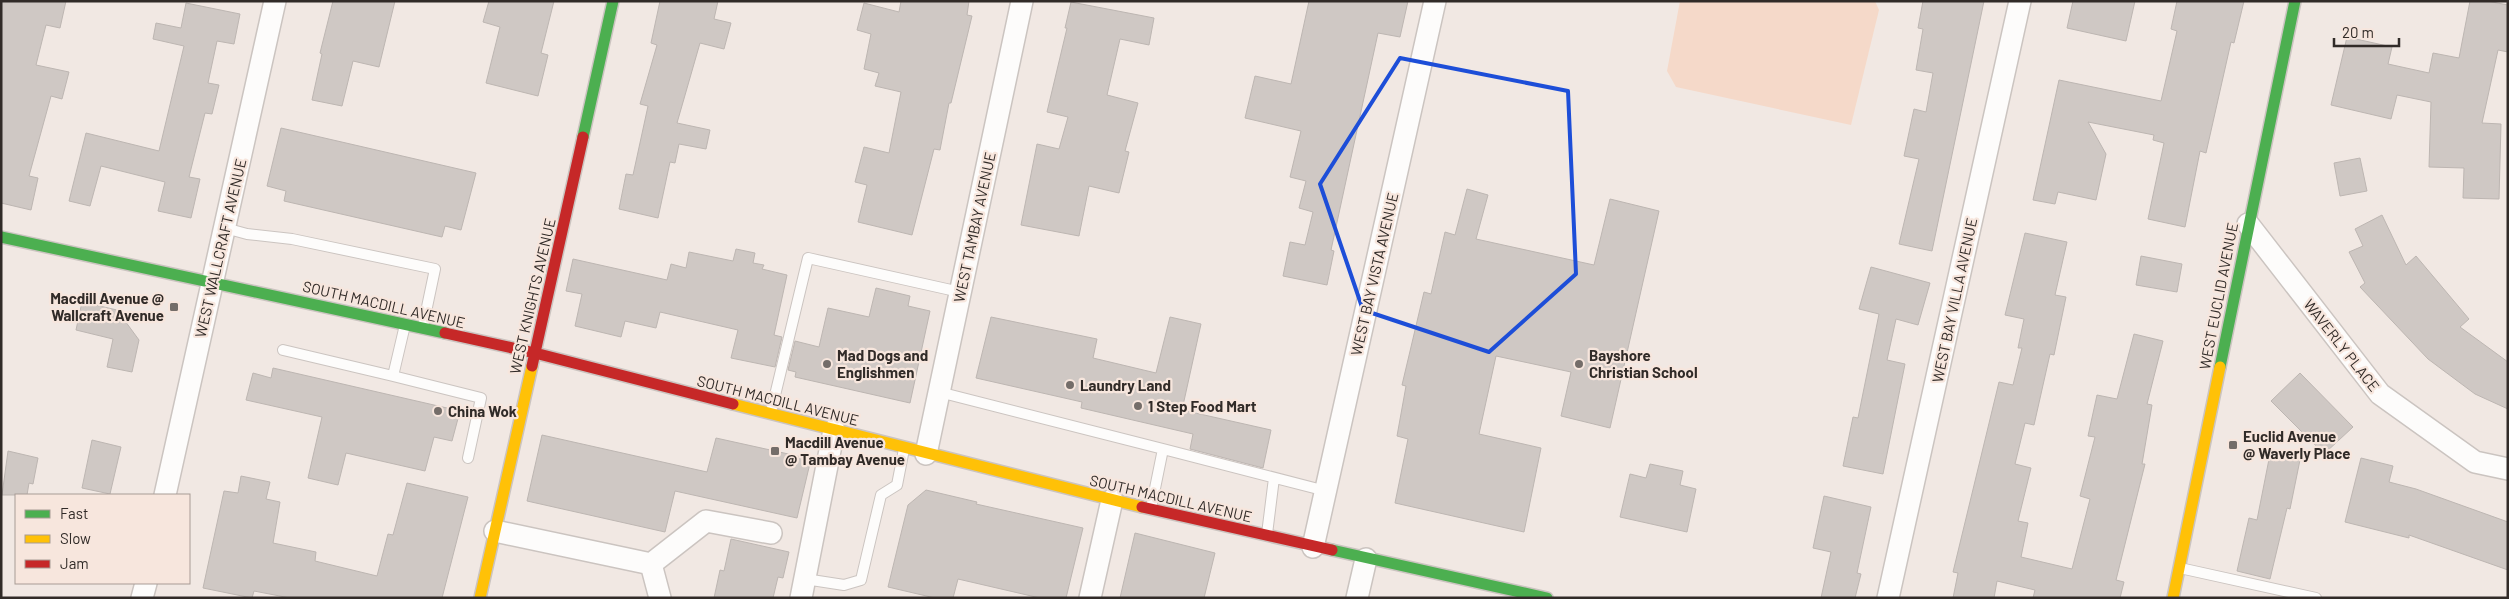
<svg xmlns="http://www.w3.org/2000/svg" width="2509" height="599" font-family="Barlow,sans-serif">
	<rect width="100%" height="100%" fill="#f1e8e3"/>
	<!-- green -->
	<path fill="#f5d9c9" d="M 1680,1 L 1875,1 L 1879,10 L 1851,125 L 1676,87 L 1667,71 Z"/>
	<!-- building -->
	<path fill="#cfc8c4" stroke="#bdb6b2" d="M 1,1 L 66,1 L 60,28 L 46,25 L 36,65 L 69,72 L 62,99 L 51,96 L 29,176 L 38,178 L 31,210 L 1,203 Z
		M 333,1 L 395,1 L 379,67 L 353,61 L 342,106 L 312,100 L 322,54 L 320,53 Z
		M 489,1 L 554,1 L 541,53 L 548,55 L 538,96 L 486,83 L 500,27 L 483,22 Z
		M 660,1 L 718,1 L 714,19 L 731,23 L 724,49 L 700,43 L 677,123 L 710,130 L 706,149 L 679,144 L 675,163 L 670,162 L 658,218 L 619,209 L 626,174 L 633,175 L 648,106 L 640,104 L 657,45 L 651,43 Z
		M 901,1 L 969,1 L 967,15 L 972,16 L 951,103 L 949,103 L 940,150 L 934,149 L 912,235 L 858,222 L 867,185 L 855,182 L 864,147 L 889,153 L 901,92 L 875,86 L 879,73 L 864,69 L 871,34 L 857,30 L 864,3 L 899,12 Z
		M 1309,1 L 1408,1 L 1400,37 L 1378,33 L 1331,250 L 1334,251 L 1327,285 L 1283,276 L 1290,242 L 1305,245 L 1313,212 L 1299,208 L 1306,181 L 1290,177 L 1301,131 L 1245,118 L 1255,76 L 1291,84 Z
		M 1923,1 L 1984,1 L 1932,251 L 1899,244 L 1919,159 L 1904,156 L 1914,109 L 1926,112 L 1933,73 L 1916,70 L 1923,29 L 1918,28 Z
		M 2073,1 L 2135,1 L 2126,41 L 2067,28 Z
		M 2177,1 L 2244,1 L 2234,43 L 2231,42 L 2206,153 L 2200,151 L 2185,227 L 2148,219 L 2164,143 L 2153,140 L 2154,135 L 2088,122 L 2106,154 L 2096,200 L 2058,192 L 2055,204 L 2033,200 L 2059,80 L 2161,101 L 2177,31 L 2171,29 Z
		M 2470,1 L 2487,1 L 2508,5 L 2508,52 L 2498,50 L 2482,123 L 2501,124 L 2499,199 L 2463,198 L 2464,168 L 2429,167 L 2431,102 L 2397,95 L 2391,119 L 2331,105 L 2347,37 L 2392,47 L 2388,64 L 2429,73 L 2433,53 L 2459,58 Z
		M 1071,2 L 1154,18 L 1149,45 L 1120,39 L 1107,95 L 1138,103 L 1125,151 L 1129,152 L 1119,193 L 1089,186 L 1079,236 L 1021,225 L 1037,144 L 1059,149 L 1068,117 L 1047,112 L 1067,28 L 1065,28 Z
		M 186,3 L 240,14 L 234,44 L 217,41 L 208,83 L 219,85 L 212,114 L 205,113 L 189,177 L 200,179 L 191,218 L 158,211 L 165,182 L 101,166 L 90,206 L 69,201 L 86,133 L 159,151 L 184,46 L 153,39 L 156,23 L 181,28 Z
		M 281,128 L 476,173 L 461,230 L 445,226 L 442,237 L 284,201 L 286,191 L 267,186 Z
		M 2360,158 L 2367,191 L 2340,196 L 2334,163 Z
		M 1467,189 L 1488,195 L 1476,239 L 1594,265 L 1610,199 L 1659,211 L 1610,428 L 1561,416 L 1571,372 L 1496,356 L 1479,434 L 1541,448 L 1524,532 L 1395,503 L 1408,439 L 1397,436 L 1406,386 L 1402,385 L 1424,292 L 1431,294 L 1445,232 L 1455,235 Z
		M 2382,215 L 2406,265 L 2416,256 L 2469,319 L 2460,327 L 2508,362 L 2508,409 L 2475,394 L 2428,359 L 2360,287 L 2365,283 L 2349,252 L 2363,246 L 2355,229 Z
		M 2025,233 L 2067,242 L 2055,295 L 2066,297 L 2054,355 L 2050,354 L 2034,425 L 2025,423 L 2015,464 L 2031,468 L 2018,521 L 2028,523 L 2021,557 L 2072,569 L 2090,499 L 2080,496 L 2095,437 L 2088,436 L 2097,395 L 2117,399 L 2134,334 L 2163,341 L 2147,404 L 2152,405 L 2142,464 L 2145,464 L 2116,580 L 2124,582 L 2120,598 L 2033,598 L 2035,590 L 1997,581 L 1994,598 L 1953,598 L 1958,573 L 1953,572 L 1999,382 L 2013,385 L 2022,348 L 2018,348 L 2024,319 L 2005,315 Z
		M 736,249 L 755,253 L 753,263 L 764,265 L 762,269 L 787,275 L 774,335 L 782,337 L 775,367 L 731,358 L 738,330 L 660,312 L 656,328 L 625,321 L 621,337 L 575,326 L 582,294 L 566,291 L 573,259 L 667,280 L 671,264 L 686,268 L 689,252 L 733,261 Z
		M 2141,256 L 2182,264 L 2177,292 L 2136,285 Z
		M 1871,267 L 1930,283 L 1918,325 L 1896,319 L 1887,360 L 1905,364 L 1883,474 L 1843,466 L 1853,417 L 1858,418 L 1879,314 L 1859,309 Z
		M 876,288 L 910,296 L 908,306 L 930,311 L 910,403 L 795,377 L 796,372 L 788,370 L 795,341 L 819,347 L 828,308 L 869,317 Z
		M 82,302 L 117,310 L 139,340 L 132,372 L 107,367 L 113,339 L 76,330 Z
		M 991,317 L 1097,339 L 1093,358 L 1156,373 L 1170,317 L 1201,324 L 1182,410 L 1271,430 L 1263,468 L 1190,449 L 1193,434 L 1081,408 L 1082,402 L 976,378 Z
		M 273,368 L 460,411 L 452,441 L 434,437 L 425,471 L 346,453 L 338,485 L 308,478 L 322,417 L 246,400 L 253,373 L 271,378 Z
		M 2300,373 L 2353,427 L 2324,454 L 2271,401 Z
		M 542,435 L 707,472 L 716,438 L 811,459 L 797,518 L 675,491 L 665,532 L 527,501 Z
		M 92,440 L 121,447 L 110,494 L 82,488 Z
		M 2271,449 L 2301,455 L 2290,509 L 2287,508 L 2270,579 L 2237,571 L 2249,518 L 2257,520 Z
		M 8,451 L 38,458 L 33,484 L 29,483 L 27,495 L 2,495 Z
		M 2361,458 L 2393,466 L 2389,482 L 2416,489 L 2508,522 L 2508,570 L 2409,535 L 2409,538 L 2345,522 Z
		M 1650,464 L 1683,471 L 1680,485 L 1696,489 L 1687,532 L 1620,517 L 1630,474 L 1646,478 Z
		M 241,476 L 270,482 L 266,499 L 280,502 L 273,543 L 316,552 L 315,561 L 377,576 L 388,534 L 393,535 L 407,483 L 468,497 L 442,598 L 290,598 L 254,591 L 252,598 L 203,588 L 224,491 L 238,493 Z
		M 926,490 L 977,502 L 976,504 L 1083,528 L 1066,598 L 1040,598 L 958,579 L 953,598 L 935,598 L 888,587 L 908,505 Z
		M 1824,496 L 1871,507 L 1857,573 L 1861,574 L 1855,598 L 1821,598 L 1831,552 L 1813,548 Z
		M 1135,533 L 1215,553 L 1204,598 L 1120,598 Z
		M 731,539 L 789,552 L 783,578 L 778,577 L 773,598 L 714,598 L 720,570 L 724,571 Z"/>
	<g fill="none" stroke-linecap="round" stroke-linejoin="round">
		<defs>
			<path id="lane" d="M 225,228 L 247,234 L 292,239 L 435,269 L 423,326
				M 405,325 L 393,376 L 481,398 L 468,458
				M 283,350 L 393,376
				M 939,392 L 1163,449 L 1151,508
				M 771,412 L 808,258 L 960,292
				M 1163,449 L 1326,491
				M 1267,534 L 1274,478
				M 2180,568 L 2316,598
				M 805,579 L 844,585 L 861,580 L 881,495 L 897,485 L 904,449"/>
			<path id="street" d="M 2248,224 L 2380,394 L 2475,462 L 2508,469
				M 926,454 L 1022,1
				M 165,495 L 275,1
				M 495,531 L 651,564 L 660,598
				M 1313,547 L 1435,1
				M 651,564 L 706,521 L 771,533
				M 142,598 L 146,583
				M 801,598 L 834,430
				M 1090,598 L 1112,500
				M 1357,598 L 1366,559
				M 1888,598 L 2020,1"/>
			<path id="fast" d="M 583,137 L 613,1
				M 1,237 L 445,333
				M 2220,367 L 2295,1
				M 1332,550 L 1547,598"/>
			<path id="slow" d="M 733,404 L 1142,507
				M 480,598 L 532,366
				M 2173,598 L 2220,367"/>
			<path id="jam" d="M 445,333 L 535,353 L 733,404
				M 532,366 L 583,137
				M 1142,507 L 1332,550"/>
		</defs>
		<!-- lane casing -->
		<use href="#lane" stroke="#cbc4c0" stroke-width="12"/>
		<!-- street casing -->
		<use href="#street" stroke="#cbc4c0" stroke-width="24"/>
		<!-- fast casing -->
		<use href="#fast" stroke="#cbc4c0" stroke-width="14"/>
		<!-- slow casing -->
		<use href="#slow" stroke="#cbc4c0" stroke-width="14"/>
		<!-- jam casing -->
		<use href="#jam" stroke="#cbc4c0" stroke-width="14"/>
		<!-- lane -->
		<use href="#lane" stroke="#fdfcfb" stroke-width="10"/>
		<!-- street -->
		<use href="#street" stroke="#fdfcfb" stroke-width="21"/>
		<!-- fast -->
		<use href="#fast" stroke="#4caf50" stroke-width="11"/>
		<!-- slow -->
		<use href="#slow" stroke="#ffc107" stroke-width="11"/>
		<!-- jam -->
		<use href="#jam" stroke="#c62828" stroke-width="11"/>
	</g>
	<!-- marked area -->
	<path fill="none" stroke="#1d4ed8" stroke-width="4" stroke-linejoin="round" d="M 1400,58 L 1568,91 L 1576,274 L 1489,352 L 1363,310 L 1320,184 Z"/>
	<!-- markers -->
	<g fill="#746d69" stroke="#f7e6dd" stroke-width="2">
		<rect x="169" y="302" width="10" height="10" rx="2.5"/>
		<circle cx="827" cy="364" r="5"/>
		<circle cx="1579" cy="364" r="5"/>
		<circle cx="1070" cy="385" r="5"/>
		<circle cx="1138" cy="406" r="5"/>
		<circle cx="438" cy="411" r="5"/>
		<rect x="2228" y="440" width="10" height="10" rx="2.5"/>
		<rect x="770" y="446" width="10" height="10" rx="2.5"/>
	</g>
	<g text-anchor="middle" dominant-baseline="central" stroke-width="4.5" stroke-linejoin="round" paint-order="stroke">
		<!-- street labels -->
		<g font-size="15" fill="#312b28" stroke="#f7e6dd">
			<text transform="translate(974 227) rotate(-78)">WEST TAMBAY AVENUE</text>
			<text transform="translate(220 248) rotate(-77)">WEST WALLCRAFT AVENUE</text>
			<text transform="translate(1374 274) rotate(-77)">WEST BAY VISTA AVENUE</text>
			<text transform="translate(532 296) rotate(-77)">WEST KNIGHTS AVENUE</text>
			<text transform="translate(2218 296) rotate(-79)">WEST EUCLID AVENUE</text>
			<text transform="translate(1954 300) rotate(-78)">WEST BAY VILLA AVENUE</text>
			<text transform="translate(384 304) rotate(13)">SOUTH MACDILL AVENUE</text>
			<text transform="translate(2342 345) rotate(52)">WAVERLY PLACE</text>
			<text transform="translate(778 400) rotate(14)">SOUTH MACDILL AVENUE</text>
			<text transform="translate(1171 498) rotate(13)">SOUTH MACDILL AVENUE</text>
		</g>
		<!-- poi labels -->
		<g font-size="15" font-weight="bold" fill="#312b28" stroke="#f7e6dd" text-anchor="start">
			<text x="164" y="298" text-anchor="end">Macdill Avenue @<tspan x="164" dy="17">Wallcraft Avenue</tspan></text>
			<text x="837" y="355">Mad Dogs and<tspan x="837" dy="17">Englishmen</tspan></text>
			<text x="1589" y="355">Bayshore<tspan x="1589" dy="17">Christian School</tspan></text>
			<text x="1080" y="385">Laundry Land</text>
			<text x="1148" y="406">1 Step Food Mart</text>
			<text x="448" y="411">China Wok</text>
			<text x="2243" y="436">Euclid Avenue<tspan x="2243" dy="17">@ Waverly Place</tspan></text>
			<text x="785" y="442">Macdill Avenue<tspan x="785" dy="17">@ Tambay Avenue</tspan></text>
		</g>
	</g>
	<!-- border -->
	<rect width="2509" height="599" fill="none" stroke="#312b28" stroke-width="5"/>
	<!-- legend -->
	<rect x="15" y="494" width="175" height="90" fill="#f7e6dd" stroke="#a89b95"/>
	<rect x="25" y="510" width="25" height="8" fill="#4caf50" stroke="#a89b95"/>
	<text x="60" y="519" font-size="15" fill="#312b28">Fast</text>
	<rect x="25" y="535" width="25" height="8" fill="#ffc107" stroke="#a89b95"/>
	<text x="60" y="544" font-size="15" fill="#312b28">Slow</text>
	<rect x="25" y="560" width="25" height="8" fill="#c62828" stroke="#a89b95"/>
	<text x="60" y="569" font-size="15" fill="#312b28">Jam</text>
	<!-- scale -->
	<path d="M2334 38v8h65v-8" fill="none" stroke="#312b28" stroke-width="2.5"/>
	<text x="2342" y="38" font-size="15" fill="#312b28" stroke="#f7e6dd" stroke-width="4" paint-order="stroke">20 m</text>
</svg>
